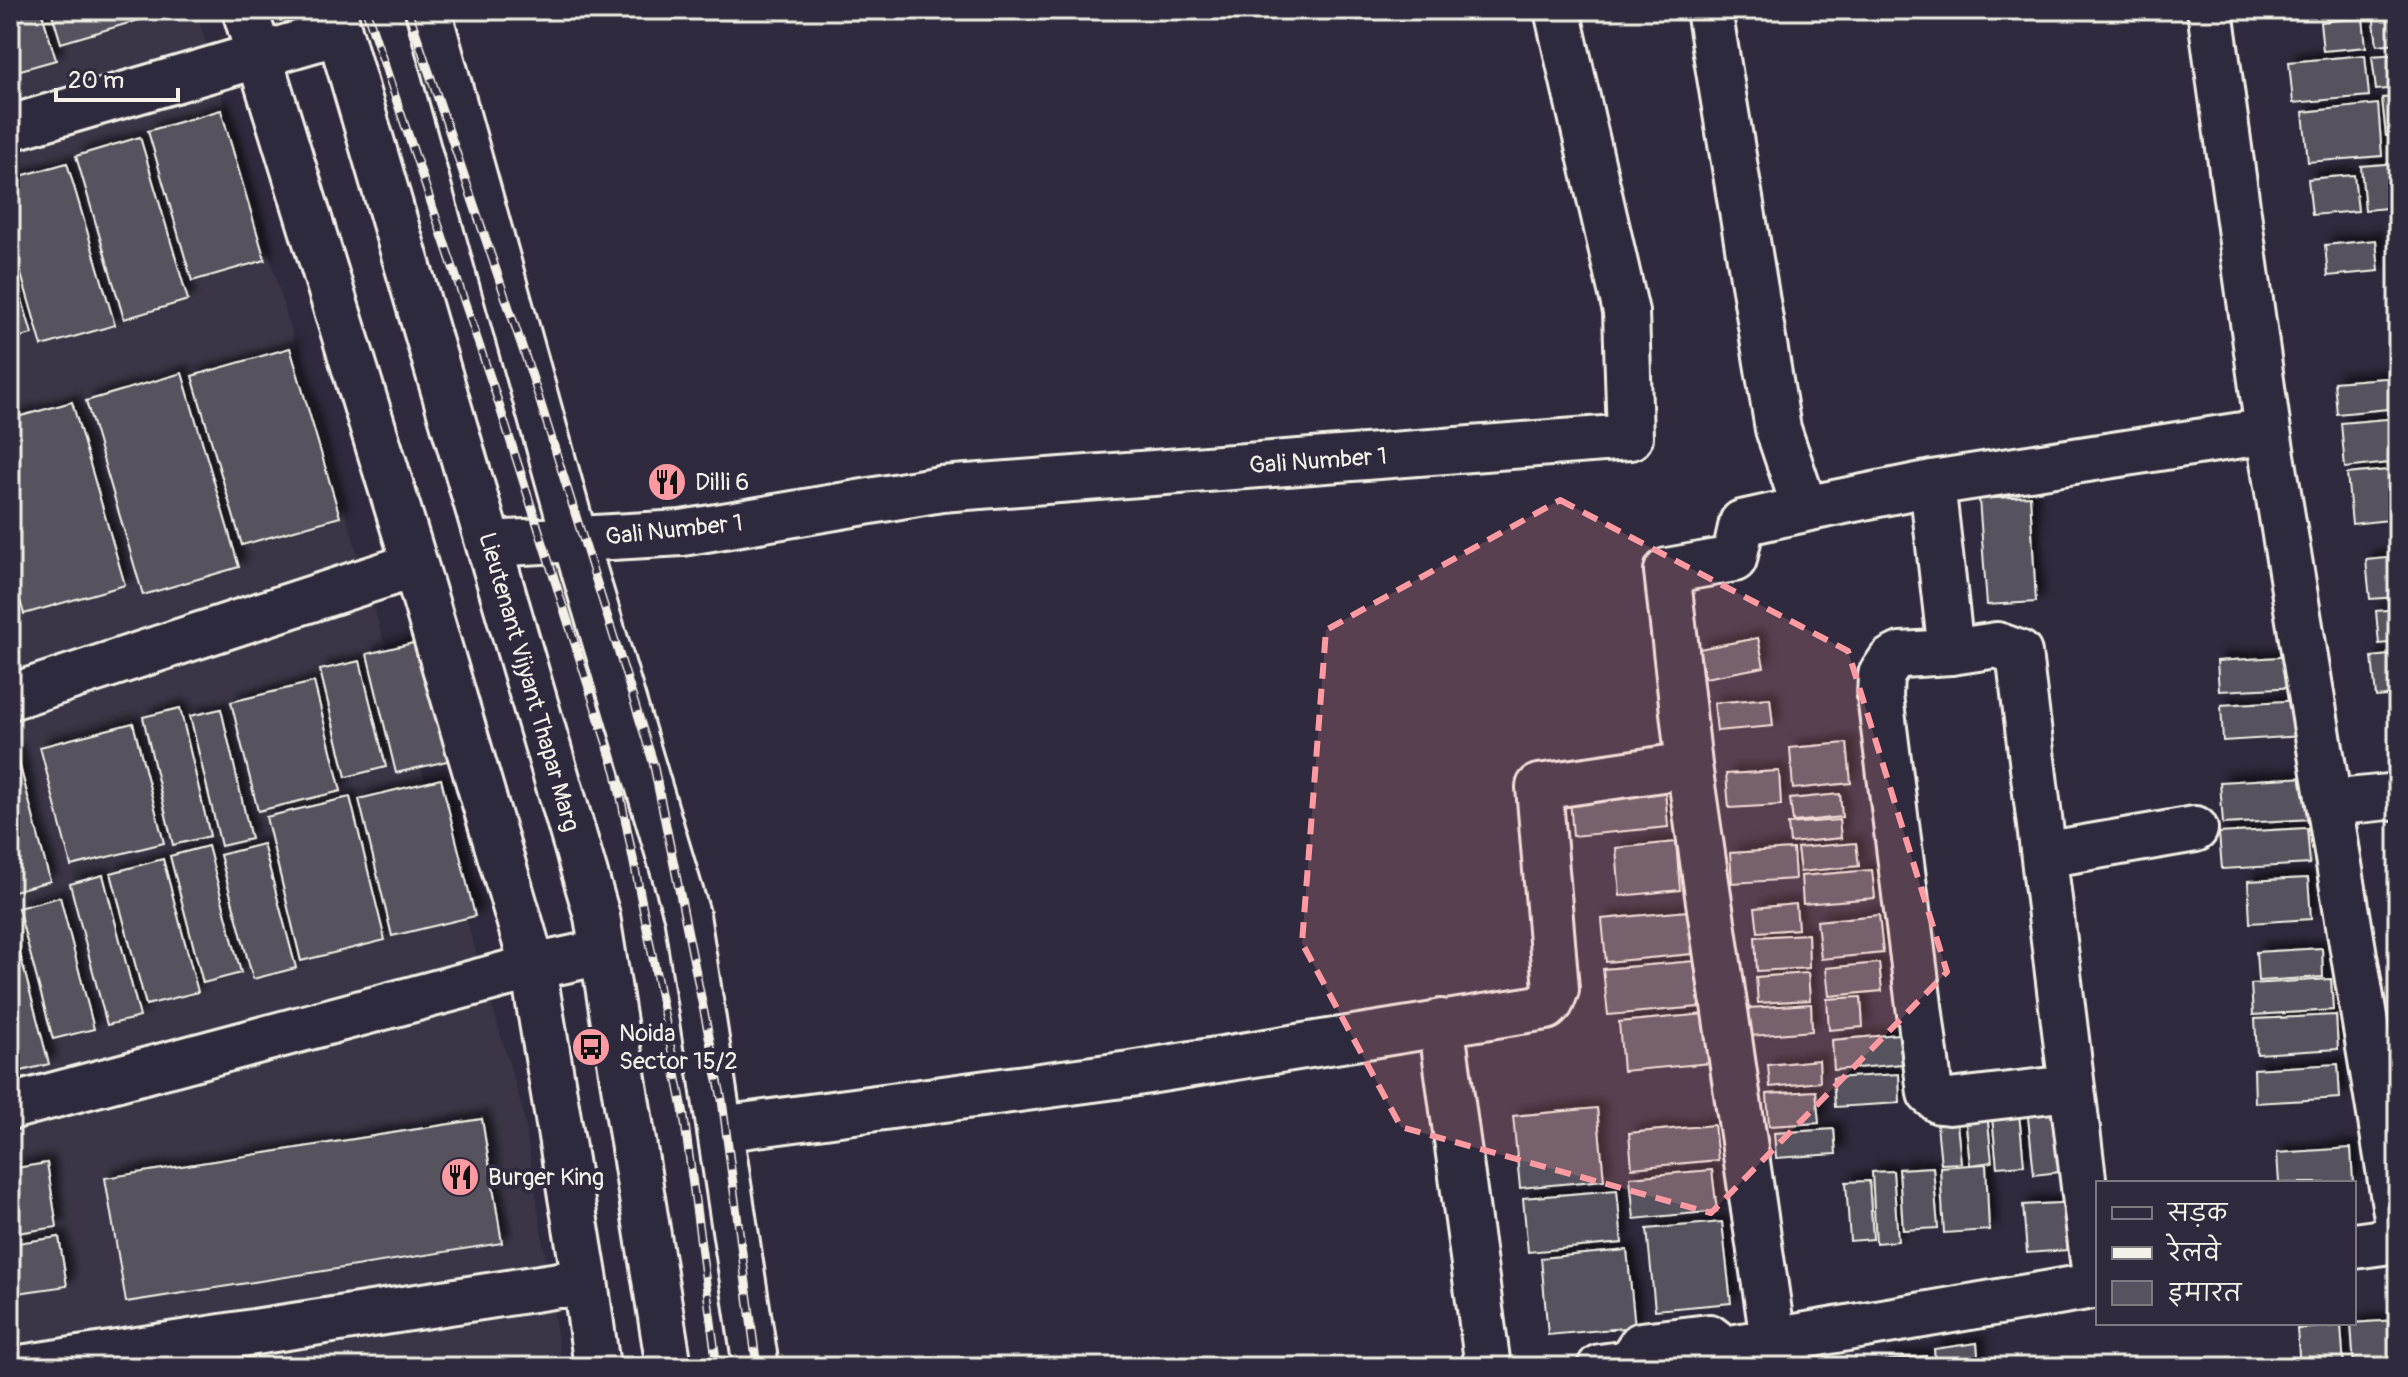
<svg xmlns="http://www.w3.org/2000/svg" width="2408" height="1377" font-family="Pangolin,'Playpen Sans Deva',sans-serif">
	<defs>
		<filter id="shadow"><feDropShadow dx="7" dy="-7" stdDeviation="4" flood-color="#0009"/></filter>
	</defs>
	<rect width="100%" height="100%" fill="#2f2a3d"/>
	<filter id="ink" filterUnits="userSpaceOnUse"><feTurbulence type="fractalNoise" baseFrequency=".0125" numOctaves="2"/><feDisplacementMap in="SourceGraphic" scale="16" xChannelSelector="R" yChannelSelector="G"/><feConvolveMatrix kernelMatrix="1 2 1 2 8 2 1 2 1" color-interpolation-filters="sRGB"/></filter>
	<g filter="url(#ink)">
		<!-- built -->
		<path fill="#3b3647" d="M 10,10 L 196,10 L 523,1110 L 562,1367 L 10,1367 Z"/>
		<!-- building -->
		<path fill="#56525f" stroke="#f4f1e8" stroke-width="2" filter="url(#shadow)" d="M 10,10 L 41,10 L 56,60 L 10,73 Z
			M 51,10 L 173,10 L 61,43 Z
			M 2398,12 L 2398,43 L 2377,45 L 2373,14 Z
			M 2363,18 L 2366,47 L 2323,51 L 2320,22 Z
			M 2398,54 L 2398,88 L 2376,90 L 2372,56 Z
			M 2365,55 L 2369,96 L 2293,103 L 2289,62 Z
			M 2398,97 L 2398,135 L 2386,136 L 2382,98 Z
			M 2378,104 L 2382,156 L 2308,162 L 2303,112 Z
			M 221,110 L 265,260 L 192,281 L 148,131 Z
			M 140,137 L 188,300 L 124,319 L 76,156 Z
			M 67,163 L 115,325 L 42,346 L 10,236 L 10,179 Z
			M 2398,163 L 2398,207 L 2365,210 L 2361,166 Z
			M 2354,175 L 2358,211 L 2312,215 L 2308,179 Z
			M 2376,240 L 2379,271 L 2328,276 L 2325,245 Z
			M 10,258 L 32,334 L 10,340 Z
			M 290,348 L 340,517 L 242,545 L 192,376 Z
			M 182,373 L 239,567 L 143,595 L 86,401 Z
			M 2398,377 L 2398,408 L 2337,414 L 2334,382 Z
			M 72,402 L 125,585 L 24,614 L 10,566 L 10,419 Z
			M 2398,418 L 2398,462 L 2345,468 L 2341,423 Z
			M 2398,469 L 2398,519 L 2352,524 L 2347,474 Z
			M 2030,496 L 2036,602 L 1987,605 L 1979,499 Z
			M 2398,557 L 2398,597 L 2370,599 L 2366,560 Z
			M 2398,609 L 2398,642 L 2379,644 L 2376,611 Z
			M 1758,638 L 1764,667 L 1705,678 L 1699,649 Z
			M 422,641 L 451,760 L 396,773 L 367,654 Z
			M 2398,654 L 2398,695 L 2376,697 L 2372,657 Z
			M 2296,656 L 2298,687 L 2219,691 L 2217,661 Z
			M 360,661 L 386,767 L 346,777 L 320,670 Z
			M 314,682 L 341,791 L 258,811 L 231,702 Z
			M 1770,698 L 1773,726 L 1717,731 L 1714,703 Z
			M 2301,700 L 2303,736 L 2223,741 L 2221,705 Z
			M 180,708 L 210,836 L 173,845 L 143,717 Z
			M 221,709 L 251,839 L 221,846 L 190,716 Z
			M 133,723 L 164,843 L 71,866 L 40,747 Z
			M 1847,743 L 1851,783 L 1793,789 L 1790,748 Z
			M 16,751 L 50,881 L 10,892 L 10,753 Z
			M 1779,771 L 1781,805 L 1729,808 L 1726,774 Z
			M 2309,777 L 2312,819 L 2223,824 L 2220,782 Z
			M 1664,778 L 1668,827 L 1573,836 L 1569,787 Z
			M 441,779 L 475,916 L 392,936 L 359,799 Z
			M 1840,794 L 1842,817 L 1793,822 L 1790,799 Z
			M 350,797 L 385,940 L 301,961 L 266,817 Z
			M 1839,820 L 1841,838 L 1790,843 L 1788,824 Z
			M 2307,828 L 2310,864 L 2222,869 L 2219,833 Z
			M 1676,842 L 1680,890 L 1620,896 L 1616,848 Z
			M 1856,843 L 1859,866 L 1800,872 L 1797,848 Z
			M 263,844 L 296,968 L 253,979 L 220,855 Z
			M 208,846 L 241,973 L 203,983 L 170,856 Z
			M 1793,849 L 1795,879 L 1732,883 L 1730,853 Z
			M 163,859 L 198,992 L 146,1005 L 111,873 Z
			M 1872,870 L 1875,898 L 1803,904 L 1801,876 Z
			M 103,875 L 140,1017 L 107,1025 L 70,884 Z
			M 2308,878 L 2311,919 L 2250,923 L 2248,881 Z
			M 60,897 L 94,1029 L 53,1039 L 18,908 Z
			M 1796,904 L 1798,929 L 1758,932 L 1755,908 Z
			M 1688,911 L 1692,954 L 1606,962 L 1602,919 Z
			M 1879,915 L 1883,953 L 1821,959 L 1817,921 Z
			M 12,924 L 49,1064 L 10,1074 L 10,925 Z
			M 1808,934 L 1809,968 L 1757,971 L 1755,937 Z
			M 2322,948 L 2323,977 L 2258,981 L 2256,952 Z
			M 1695,961 L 1699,1007 L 1608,1015 L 1603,969 Z
			M 1879,963 L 1882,991 L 1829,996 L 1826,968 Z
			M 1808,973 L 1810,1000 L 1758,1003 L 1756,977 Z
			M 2331,979 L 2333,1010 L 2253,1015 L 2251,984 Z
			M 1861,997 L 1863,1027 L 1829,1030 L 1827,999 Z
			M 1811,1004 L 1812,1031 L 1751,1036 L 1749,1008 Z
			M 1706,1014 L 1711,1063 L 1623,1071 L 1619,1022 Z
			M 2336,1015 L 2338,1049 L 2257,1054 L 2255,1019 Z
			M 1899,1034 L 1902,1064 L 1834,1070 L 1832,1040 Z
			M 1819,1060 L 1820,1082 L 1770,1087 L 1768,1065 Z
			M 2338,1064 L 2340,1098 L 2255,1103 L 2254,1069 Z
			M 1899,1074 L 1900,1103 L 1835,1107 L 1833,1078 Z
			M 1816,1091 L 1819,1123 L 1769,1126 L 1767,1094 Z
			M 1986,1103 L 1992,1162 L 1970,1165 L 1964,1106 Z
			M 2018,1103 L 2024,1165 L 1997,1167 L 1991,1106 Z
			M 1955,1104 L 1961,1163 L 1941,1164 L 1935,1105 Z
			M 2061,1104 L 2068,1171 L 2034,1175 L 2027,1107 Z
			M 1597,1108 L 1604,1180 L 1520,1188 L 1513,1116 Z
			M 482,1119 L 502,1243 L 126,1302 L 105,1178 Z
			M 1714,1125 L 1718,1160 L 1632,1168 L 1629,1133 Z
			M 1834,1129 L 1836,1154 L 1776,1158 L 1774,1133 Z
			M 2351,1148 L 2353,1183 L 2279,1183 L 2277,1153 Z
			M 47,1163 L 57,1227 L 10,1234 L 10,1169 Z
			M 1986,1164 L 1989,1230 L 1944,1233 L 1940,1167 Z
			M 1933,1167 L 1938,1228 L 1903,1230 L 1899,1169 Z
			M 1712,1170 L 1717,1211 L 1634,1219 L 1630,1177 Z
			M 1893,1171 L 1898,1241 L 1876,1243 L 1872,1172 Z
			M 1869,1181 L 1873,1239 L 1850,1241 L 1846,1182 Z
			M 1617,1190 L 1622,1243 L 1528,1252 L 1523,1198 Z
			M 2078,1202 L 2081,1249 L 2027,1253 L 2023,1205 Z
			M 1722,1222 L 1731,1303 L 1655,1310 L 1647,1229 Z
			M 59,1237 L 67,1286 L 10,1294 L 10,1244 Z
			M 1627,1250 L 1635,1327 L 1548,1335 L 1541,1258 Z
			M 2397,1320 L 2398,1367 L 2354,1367 L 2351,1323 Z
			M 2341,1326 L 2344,1367 L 2300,1367 L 2297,1329 Z
			M 1977,1343 L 1979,1367 L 1936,1367 L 1934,1349 Z
			M 1926,1356 L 1927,1367 L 1883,1367 L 1882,1361 Z"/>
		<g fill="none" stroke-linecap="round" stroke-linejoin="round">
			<defs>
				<path id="street" d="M 245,10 L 415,565 L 533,967 L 585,1281 L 597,1367
					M 1709,10 L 1778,429 L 1805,509 L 1932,483 L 2268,431
					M 2210,10 L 2268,431 L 2398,1224
					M 10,128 L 339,32
					M 1932,483 L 1951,652
					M 489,544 L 682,533 L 941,489 L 1630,437 L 1626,312 L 1557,10
					M 10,697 L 415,565
					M 2329,803 L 2398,796
					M 2044,855 L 2195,829
					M 1441,1022 L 1488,1367
					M 2070,1088 L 1949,1102 L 1940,1101 L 1930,1093 L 1880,696 L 1881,675 L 1891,660 L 1901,655 L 1951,652 L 1997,645 L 2019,653 L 2096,1285
					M 10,1107 L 533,967 L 602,952
					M 720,1129 L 1130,1074 L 1546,1007 L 1551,1002 L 1556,989 L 1539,787 L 1689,765
					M 2354,1246 L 2398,1240
					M 27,1367 L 585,1281
					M 1600,1367 L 1629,1363 L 1641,1345 L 1709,1337 L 1725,1349 L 2098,1285
					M 1777,1367 L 1689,765 L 1667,571 L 1734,559 L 1742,523 L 1805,509"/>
				<path id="secondary" d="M 333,10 L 597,916 L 669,1367
					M 428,10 L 575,540 L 687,915 L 756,1367"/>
			</defs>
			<!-- street casing -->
			<use href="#street" stroke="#f4f1e8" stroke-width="50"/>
			<!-- secondary casing -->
			<use href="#secondary" stroke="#f4f1e8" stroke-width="50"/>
			<!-- street -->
			<use href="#street" stroke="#2f2a3d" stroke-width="44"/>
			<!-- secondary -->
			<use href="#secondary" stroke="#2f2a3d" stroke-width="44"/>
			<defs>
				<path id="rail" d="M 366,10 L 495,392 L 616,773 L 683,1109 L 717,1367
					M 408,10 L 533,379 L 653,762 L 722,1100 L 757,1367"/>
			</defs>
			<!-- rail casing -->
			<use href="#rail" stroke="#f4f1e8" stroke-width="9"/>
			<!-- rail -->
			<use href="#rail" stroke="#2f2a3d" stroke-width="6" stroke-dasharray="18" stroke-linecap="butt"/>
		</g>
	</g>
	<!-- marked area -->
	<path fill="#ff9aa2" fill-opacity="0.2" stroke="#ff9aa2" stroke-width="6" stroke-dasharray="16 10" stroke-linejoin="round" d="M 1560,500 L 1848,651 L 1947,972 L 1711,1213 L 1401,1127 L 1302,943 L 1326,630 Z"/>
	<!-- icons -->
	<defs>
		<symbol id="restaurant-disc" viewBox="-11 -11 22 22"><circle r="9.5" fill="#ff9aa2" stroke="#2f2a3d"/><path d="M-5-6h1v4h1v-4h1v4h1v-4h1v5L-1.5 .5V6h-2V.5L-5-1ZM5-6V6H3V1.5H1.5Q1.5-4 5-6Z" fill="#111"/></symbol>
		<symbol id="bus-disc" viewBox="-11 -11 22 22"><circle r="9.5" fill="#ff9aa2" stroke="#2f2a3d"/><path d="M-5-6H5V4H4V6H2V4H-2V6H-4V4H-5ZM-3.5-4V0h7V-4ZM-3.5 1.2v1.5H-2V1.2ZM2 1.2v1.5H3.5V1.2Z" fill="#111"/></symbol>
	</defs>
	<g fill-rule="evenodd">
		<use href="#restaurant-disc" x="645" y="460" width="44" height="44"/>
		<use href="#bus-disc" x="569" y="1025" width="44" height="44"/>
		<use href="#restaurant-disc" x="438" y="1155" width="44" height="44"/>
	</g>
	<g text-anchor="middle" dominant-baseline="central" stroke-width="8" stroke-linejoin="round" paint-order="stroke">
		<!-- street labels -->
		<g font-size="24" fill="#f4f1e8" stroke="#2f2a3d">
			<text transform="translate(1318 461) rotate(-4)">Gali Number 1</text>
			<text transform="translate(674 530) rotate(-6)">Gali Number 1</text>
			<text transform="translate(529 682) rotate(74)">Lieutenant Vijyant Thapar Marg</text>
		</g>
		<!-- poi labels -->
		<g font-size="24" fill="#f4f1e8" stroke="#2f2a3d" text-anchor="start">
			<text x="695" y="482">Dilli 6</text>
			<text x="619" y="1033">Noida<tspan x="619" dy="28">Sector 15/2</tspan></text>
			<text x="488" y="1177">Burger King</text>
		</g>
	</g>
	<!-- margin -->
	<rect width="2408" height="1377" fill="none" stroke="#2f2a3d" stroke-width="40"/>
	<rect x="20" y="20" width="2368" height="1337" fill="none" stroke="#f4f1e8" stroke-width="3" filter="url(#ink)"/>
	<!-- legend -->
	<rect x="2096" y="1181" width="260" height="144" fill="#2f2a3d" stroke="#7e7a81" stroke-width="2"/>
	<rect x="2112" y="1207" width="40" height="12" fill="#2f2a3d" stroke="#7e7a81" stroke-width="2"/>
	<text x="2168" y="1221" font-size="24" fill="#f4f1e8">सड़क</text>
	<rect x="2112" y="1247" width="40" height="12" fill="#f4f1e8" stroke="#7e7a81" stroke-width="2"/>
	<text x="2168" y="1261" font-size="24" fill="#f4f1e8">रेलवे</text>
	<rect x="2112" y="1281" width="40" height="24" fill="#56525f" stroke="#7e7a81" stroke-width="2"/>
	<text x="2168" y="1301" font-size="24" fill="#f4f1e8">इमारत</text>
	<!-- scale -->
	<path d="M56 88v12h122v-12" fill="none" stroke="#f4f1e8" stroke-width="4"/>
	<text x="68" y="88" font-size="24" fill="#f4f1e8" stroke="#2f2a3d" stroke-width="6" paint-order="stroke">20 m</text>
</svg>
